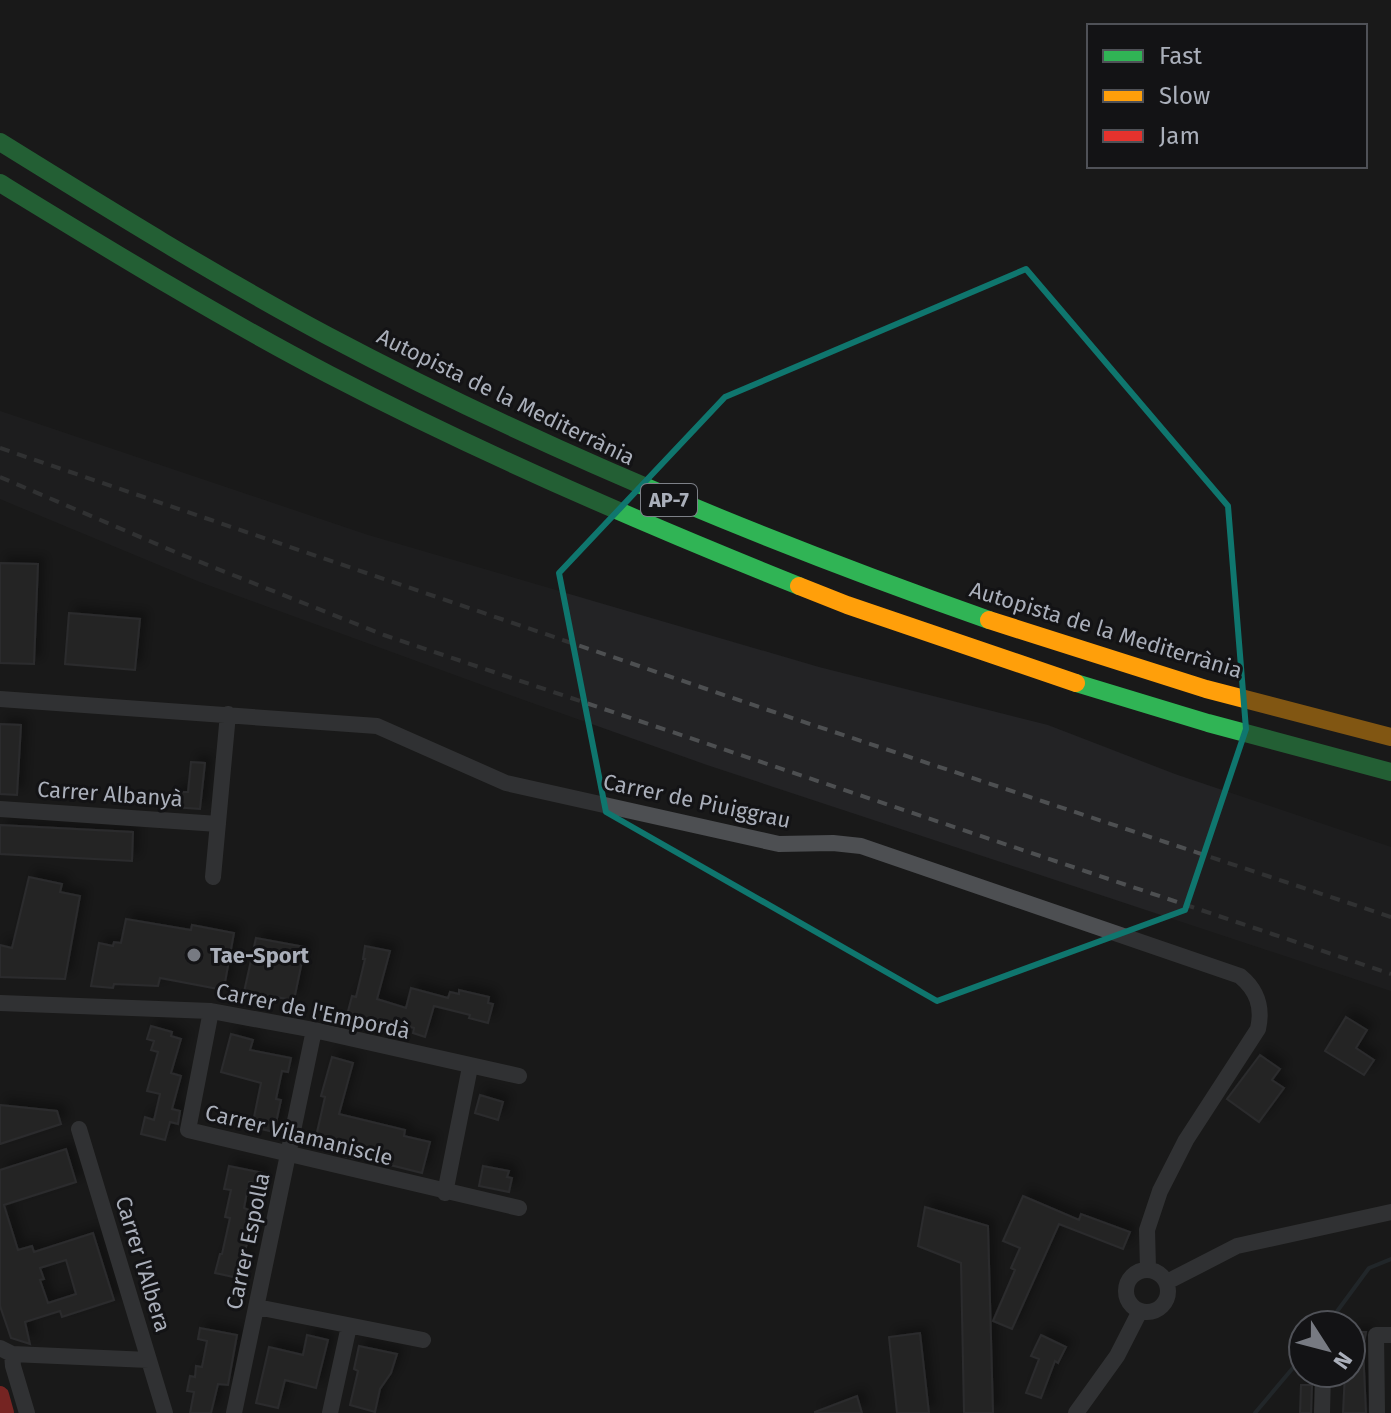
<svg xmlns="http://www.w3.org/2000/svg" width="1391" height="1413" font-family="'Fira Sans',sans-serif">
	<defs>
		<filter id="shadow"><feDropShadow dx="7" dy="-7" stdDeviation="4" flood-color="#0009"/></filter>
	</defs>
	<rect width="100%" height="100%" fill="#191919"/>
	<!-- built -->
	<path fill="#232325" d="M 0,411 L 368,535 L 819,667 L 1048,725 L 1175,774 L 1391,847 L 1391,991 L 707,765 L 524,700 L 200,582 L 0,499 Z"/>
	<g fill="none" stroke-linecap="round" stroke-linejoin="round">
		<!-- stream -->
		<path stroke="#2c353c" stroke-width="4" d="M 1327,1325 L 1369,1268 L 1391,1259
			M 1255,1413 L 1303,1356"/>
	</g>
	<!-- building -->
	<path fill="#323233" stroke="#414245" stroke-width="2" fill-rule="evenodd" filter="url(#shadow)" d="M 0,563 L 38,564 L 34,664 L 0,663 Z
		M 69,613 L 140,619 L 135,670 L 65,664 Z
		M 0,724 L 21,725 L 17,795 L 0,794 Z
		M 191,762 L 205,763 L 200,809 L 173,807 L 174,792 L 188,792 Z
		M 0,825 L 133,832 L 132,861 L 0,854 Z
		M 29,877 L 62,884 L 60,892 L 80,896 L 65,979 L 0,977 L 0,945 L 12,948 Z
		M 126,919 L 191,930 L 192,925 L 234,933 L 224,988 L 218,989 L 160,978 L 158,986 L 114,984 L 113,988 L 91,986 L 99,943 L 113,946 L 114,942 L 121,943 Z
		M 256,938 L 305,947 L 294,1000 L 244,992 Z
		M 365,946 L 390,951 L 377,999 L 406,1008 L 411,988 L 448,998 L 450,992 L 459,994 L 459,990 L 489,997 L 488,1003 L 493,1004 L 488,1023 L 469,1018 L 470,1015 L 434,1006 L 425,1037 L 413,1033 L 414,1028 L 379,1019 L 377,1026 L 347,1015 L 352,996 L 356,997 L 365,959 L 363,959 Z
		M 1346,1017 L 1367,1030 L 1356,1048 L 1374,1060 L 1364,1075 L 1325,1051 Z
		M 151,1026 L 172,1032 L 171,1036 L 181,1039 L 171,1073 L 181,1076 L 172,1109 L 180,1111 L 178,1124 L 170,1122 L 165,1140 L 141,1134 L 145,1117 L 154,1120 L 160,1094 L 147,1091 L 158,1052 L 151,1050 L 154,1041 L 147,1039 Z
		M 231,1034 L 253,1040 L 250,1050 L 291,1058 L 288,1072 L 282,1071 L 276,1099 L 281,1100 L 274,1132 L 252,1127 L 261,1083 L 221,1072 Z
		M 1260,1055 L 1280,1069 L 1272,1080 L 1284,1088 L 1259,1122 L 1227,1099 Z
		M 332,1057 L 353,1063 L 339,1114 L 405,1130 L 404,1136 L 430,1142 L 422,1173 L 358,1157 L 357,1159 L 344,1156 L 346,1148 L 315,1141 L 325,1097 L 321,1096 Z
		M 480,1095 L 503,1102 L 498,1120 L 475,1113 Z
		M 0,1105 L 57,1111 L 61,1124 L 0,1144 Z
		M 66,1149 L 76,1182 L 4,1205 L 18,1250 L 32,1246 L 34,1252 L 93,1233 L 114,1300 L 62,1317 L 60,1311 L 25,1322 L 30,1344 L 11,1338 L 0,1306 L 0,1170 ZM 66,1260 L 76,1294 L 48,1303 L 40,1280 L 44,1279 L 40,1268 Z
		M 229,1166 L 263,1173 L 261,1184 L 249,1182 L 244,1208 L 249,1210 L 247,1218 L 253,1220 L 238,1278 L 215,1273 L 220,1254 L 222,1254 L 230,1218 L 225,1217 L 231,1190 L 224,1189 Z
		M 483,1166 L 509,1171 L 507,1177 L 512,1178 L 509,1192 L 479,1186 Z
		M 1023,1196 L 1079,1220 L 1081,1214 L 1130,1232 L 1123,1249 L 1059,1224 L 1012,1329 L 993,1321 L 1015,1270 L 1011,1268 L 1020,1248 L 1003,1241 Z
		M 925,1207 L 988,1226 L 993,1413 L 964,1413 L 961,1263 L 918,1246 Z
		M 200,1328 L 237,1335 L 228,1385 L 218,1384 L 211,1413 L 190,1413 L 194,1392 L 187,1391 L 190,1376 L 195,1377 L 196,1366 L 202,1367 L 207,1341 L 198,1339 Z
		M 1351,1332 L 1366,1332 L 1363,1347 L 1366,1413 L 1343,1413 L 1345,1373 L 1351,1373 Z
		M 920,1333 L 929,1413 L 897,1413 L 889,1337 Z
		M 307,1335 L 328,1340 L 316,1388 L 285,1380 L 278,1408 L 256,1403 L 269,1347 L 303,1355 Z
		M 1041,1335 L 1066,1347 L 1058,1363 L 1055,1361 L 1041,1398 L 1026,1393 L 1039,1359 L 1031,1356 Z
		M 359,1346 L 397,1354 L 391,1373 L 380,1389 L 375,1412 L 350,1405 L 358,1371 L 354,1369 Z
		M 1301,1385 L 1312,1385 L 1311,1413 L 1300,1413 Z
		M 857,1396 L 862,1413 L 815,1413 L 815,1412 Z"/>
	<g fill="none" stroke-linecap="round" stroke-linejoin="round">
		<!-- street -->
		<path stroke="#4d4f52" stroke-width="16" d="M 0,699 L 377,726 L 506,783 L 779,844 L 833,843 L 861,846 L 1240,976 C 1257,990 1263,1007 1258,1029 L 1186,1140 L 1160,1191 L 1147,1230 L 1148,1269
			M 0,809 L 218,824
			M 213,877 L 228,714
			M 0,1003 L 211,1011 L 314,1030 L 519,1076
			M 211,1011 L 188,1130 L 519,1208
			M 79,1129 L 165,1413
			M 445,1193 L 470,1067
			M1126 1291a21 21 0 1 1 42 0a21 21 0 1 1-42 0Z
			M 1167,1282 L 1237,1246 L 1391,1212
			M 257,1307 L 423,1340
			M 0,1348 L 12,1354 L 149,1360
			M 12,1354 L 13,1366 L 27,1413
			M 234,1413 L 314,1030
			M 330,1413 L 349,1326
			M 1076,1413 L 1117,1356 L 1140,1311
			M 1322,1413 L 1323,1373
			M 1377,1413 L 1376,1335 L 1391,1335"/>
		<!-- fast -->
		<path stroke="#30b455" stroke-width="18" d="M 0,142 C 108,209 216,276 328,336 C 541,449 762,540 989,620
			M 0,183 C 108,249 217,316 330,375 C 482,454 639,522 799,586
			M 1076,683 L 1208,723 L 1391,772"/>
		<!-- slow -->
		<path stroke="#ff9f0a" stroke-width="18" d="M 799,586 L 847,605 L 1076,683
			M 989,620 L 1206,689 L 1391,737"/>
		<!-- jam -->
		<path stroke="#e5322d" stroke-width="18" d="M 0,1395 L 5,1413"/>
		<!-- rail -->
		<path stroke="#4d4f51" stroke-width="4" stroke-dasharray="10 8" stroke-linecap="butt" d="M 0,448 L 771,711 L 1391,917
			M 0,477 L 180,554 L 384,635 L 1391,974"/>
	</g>
	<!-- marked area -->
	<path d="M0 0H1391V1413H0ZM 1026,269 L 1228,506 L 1246,729 L 1185,910 L 937,1001 L 606,812 L 559,573 L 725,397 Z" fill="#191919" fill-opacity=".55" fill-rule="evenodd"/>
	<path fill="none" stroke="#0f766e" stroke-width="6" stroke-linejoin="round" d="M 1026,269 L 1228,506 L 1246,729 L 1185,910 L 937,1001 L 606,812 L 559,573 L 725,397 Z"/>
	<!-- markers -->
	<circle fill="#777a82" stroke="#131315" stroke-width="3" cx="194" cy="955" r="8"/>
	<g text-anchor="middle" dominant-baseline="central" stroke-width="6" stroke-linejoin="round" paint-order="stroke">
		<!-- shield labels -->
		<rect fill="#131315" stroke="#7d8088" stroke-width="2" x="641" y="484" width="56" height="32" rx="6"/>
		<g font-size="20" font-weight="bold" fill="#aaafba">
			<text x="669" y="500">AP-7</text>
		</g>
		<!-- street labels -->
		<g font-size="22" fill="#aaafba" stroke="#131315">
			<text transform="translate(506 397) rotate(26)">Autopista de la Mediterrània</text>
			<text transform="translate(1106 630) rotate(17)">Autopista de la Mediterrània</text>
			<text transform="translate(110 794) rotate(4)">Carrer Albanyà</text>
			<text transform="translate(697 801) rotate(12)">Carrer de Piuiggrau</text>
			<text transform="translate(313 1011) rotate(12)">Carrer de l'Empordà</text>
			<text transform="translate(299 1135) rotate(14)">Carrer Vilamaniscle</text>
			<text transform="translate(248 1241) rotate(-78)">Carrer Espolla</text>
			<text transform="translate(143 1264) rotate(73)">Carrer l'Albera</text>
		</g>
		<!-- poi labels -->
		<g font-size="22" font-weight="bold" fill="#aaafba" stroke="#131315" text-anchor="start">
			<text x="210" y="955">Tae-Sport</text>
		</g>
	</g>
	<!-- legend -->
	<rect x="1087" y="24" width="280" height="144" fill="#131315" stroke="#4f5157" stroke-width="2"/>
	<rect x="1103" y="50" width="40" height="12" fill="#30b455" stroke="#4f5157" stroke-width="2"/>
	<text x="1159" y="64" font-size="24" fill="#aaafba">Fast</text>
	<rect x="1103" y="90" width="40" height="12" fill="#ff9f0a" stroke="#4f5157" stroke-width="2"/>
	<text x="1159" y="104" font-size="24" fill="#aaafba">Slow</text>
	<rect x="1103" y="130" width="40" height="12" fill="#e5322d" stroke="#4f5157" stroke-width="2"/>
	<text x="1159" y="144" font-size="24" fill="#aaafba">Jam</text>
	<!-- north arrow -->
	<g transform="translate(1327 1349) rotate(126)"><circle r="38" fill="#131315" stroke="#4f5157" stroke-width="2"/>
	<path d="M0-6L14 30L0 20L-14 30Z" fill="#777a82"/>
	<text y="-12" font-size="22" font-weight="bold" text-anchor="middle" fill="#aaafba">N</text>
	</g>
</svg>
